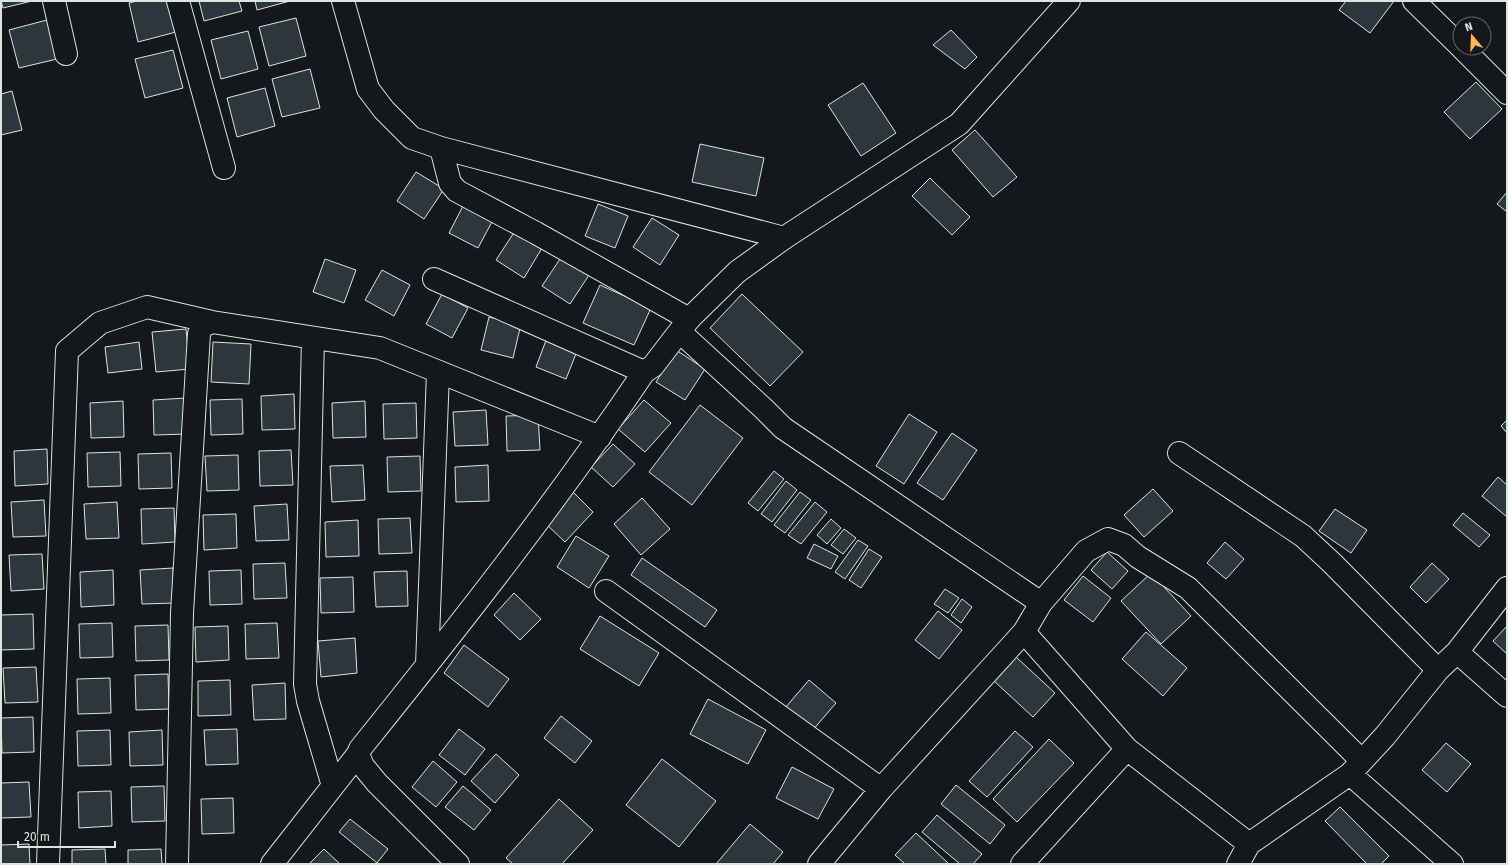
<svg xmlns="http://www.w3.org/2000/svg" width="1508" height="865" font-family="'Fira Sans',sans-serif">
	<rect width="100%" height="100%" fill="#14181c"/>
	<!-- building -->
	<path fill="#2c363c" stroke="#d8e6dc" d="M 1,1 L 32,1 L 3,8 Z
		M 137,1 L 168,1 L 176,32 L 138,42 L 129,3 Z
		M 199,1 L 239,1 L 242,11 L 204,21 Z
		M 255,1 L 290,1 L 257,10 Z
		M 1346,1 L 1394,1 L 1370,33 L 1339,10 Z
		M 296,18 L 306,56 L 269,66 L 259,27 Z
		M 47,20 L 57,59 L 19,68 L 9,30 Z
		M 951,30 L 977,57 L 965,69 L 933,45 Z
		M 248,31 L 258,69 L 221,79 L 211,40 Z
		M 173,50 L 183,88 L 145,98 L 135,59 Z
		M 310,69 L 320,108 L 282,117 L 272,79 Z
		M 1476,82 L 1502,109 L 1470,139 L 1444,112 Z
		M 863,83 L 896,133 L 861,156 L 828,105 Z
		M 265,88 L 275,126 L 237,137 L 227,98 Z
		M 12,91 L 22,130 L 1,135 L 1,94 Z
		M 975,130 L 1017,177 L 993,197 L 952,150 Z
		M 700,144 L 764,158 L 756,196 L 692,182 Z
		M 416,172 L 444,189 L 424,219 L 397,201 Z
		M 930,178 L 970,217 L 952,235 L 912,196 Z
		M 1507,192 L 1507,212 L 1497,204 Z
		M 465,202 L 494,218 L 478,248 L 449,233 Z
		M 598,204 L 628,216 L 615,248 L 585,236 Z
		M 652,218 L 679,235 L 660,265 L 633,247 Z
		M 515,231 L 542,248 L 524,278 L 496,260 Z
		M 562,256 L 589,275 L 570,304 L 542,286 Z
		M 325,259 L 356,270 L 344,303 L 313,292 Z
		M 382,270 L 410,285 L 394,316 L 365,300 Z
		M 600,285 L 651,308 L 634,345 L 583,323 Z
		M 442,294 L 468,308 L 452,338 L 426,324 Z
		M 742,294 L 803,352 L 770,386 L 710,328 Z
		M 489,317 L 521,324 L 513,358 L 481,350 Z
		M 186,329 L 190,369 L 156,372 L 152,332 Z
		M 548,335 L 579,346 L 566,379 L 536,367 Z
		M 139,342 L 142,369 L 108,373 L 105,347 Z
		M 213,342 L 251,344 L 249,384 L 211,382 Z
		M 676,350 L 705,369 L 685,400 L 656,382 Z
		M 294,394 L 295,429 L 262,430 L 261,396 Z
		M 186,398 L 187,434 L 154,435 L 153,400 Z
		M 242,399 L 243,434 L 211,435 L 210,400 Z
		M 644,400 L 671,423 L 645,452 L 618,429 Z
		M 123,401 L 124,437 L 91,438 L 90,403 Z
		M 365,401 L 366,437 L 333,438 L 332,403 Z
		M 416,403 L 417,438 L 384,439 L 383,404 Z
		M 700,405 L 743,438 L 692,505 L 649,472 Z
		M 486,410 L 488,445 L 455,446 L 453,412 Z
		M 909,414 L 937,432 L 904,484 L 876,466 Z
		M 538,415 L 540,450 L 507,451 L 506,416 Z
		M 1507,420 L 1507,433 L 1501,426 Z
		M 952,433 L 977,450 L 943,500 L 917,483 Z
		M 613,444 L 635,464 L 613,487 L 591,467 Z
		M 47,449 L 48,484 L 15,486 L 14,451 Z
		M 291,450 L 293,485 L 260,486 L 259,451 Z
		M 120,452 L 121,486 L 88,487 L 87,453 Z
		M 171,453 L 172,488 L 139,489 L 138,454 Z
		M 238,455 L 239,490 L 207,491 L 205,456 Z
		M 420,456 L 421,491 L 388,492 L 387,457 Z
		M 363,465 L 365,500 L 332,502 L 330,466 Z
		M 488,465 L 489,501 L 456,502 L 455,467 Z
		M 774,471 L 784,479 L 758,511 L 748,503 Z
		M 1498,477 L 1507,485 L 1507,517 L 1482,496 Z
		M 786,481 L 797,490 L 772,522 L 761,514 Z
		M 1153,489 L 1173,511 L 1144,537 L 1124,515 Z
		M 572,491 L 593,512 L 565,542 L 543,521 Z
		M 800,492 L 811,500 L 785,533 L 774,525 Z
		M 642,498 L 670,529 L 641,555 L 614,524 Z
		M 44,500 L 46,536 L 13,537 L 11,502 Z
		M 117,502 L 119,538 L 86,539 L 84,504 Z
		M 815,502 L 827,512 L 801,544 L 788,535 Z
		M 287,504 L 289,540 L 256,541 L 254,506 Z
		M 174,508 L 175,542 L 142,544 L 141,509 Z
		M 1335,509 L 1367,530 L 1351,553 L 1319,531 Z
		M 1463,513 L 1490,535 L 1479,547 L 1453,525 Z
		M 236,514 L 237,548 L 204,550 L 203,515 Z
		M 410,518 L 412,553 L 379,554 L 378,519 Z
		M 831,519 L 841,528 L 827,544 L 817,535 Z
		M 358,520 L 359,556 L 326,557 L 325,522 Z
		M 844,529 L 856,538 L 843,554 L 831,545 Z
		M 576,536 L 609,556 L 589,588 L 557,567 Z
		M 858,540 L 868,546 L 845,579 L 835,572 Z
		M 1225,542 L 1244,559 L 1226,579 L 1207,563 Z
		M 814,544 L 838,556 L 831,569 L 807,558 Z
		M 869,549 L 882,557 L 861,588 L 849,580 Z
		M 1107,552 L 1128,571 L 1112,589 L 1091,570 Z
		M 42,554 L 44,589 L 11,591 L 9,555 Z
		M 642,558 L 717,610 L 705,627 L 631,575 Z
		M 285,563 L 287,598 L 254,599 L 253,564 Z
		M 1432,563 L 1449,579 L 1426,603 L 1410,587 Z
		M 173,568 L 174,603 L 142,604 L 140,570 Z
		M 113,570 L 114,605 L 81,607 L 80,572 Z
		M 241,570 L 242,604 L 210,605 L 209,571 Z
		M 407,571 L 408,606 L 376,607 L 374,572 Z
		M 1151,573 L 1191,616 L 1161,644 L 1121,601 Z
		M 1083,576 L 1111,598 L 1093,622 L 1064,600 Z
		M 353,577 L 354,612 L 321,613 L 320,578 Z
		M 945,589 L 959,598 L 948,613 L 934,604 Z
		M 514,593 L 541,619 L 520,640 L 494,615 Z
		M 962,599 L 972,607 L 961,623 L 951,615 Z
		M 938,611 L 962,630 L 939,659 L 915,640 Z
		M 33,614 L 34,649 L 1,650 L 1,615 Z
		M 600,616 L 659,653 L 639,686 L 580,649 Z
		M 112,623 L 113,657 L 80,658 L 79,624 Z
		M 277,623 L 279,658 L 246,659 L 245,624 Z
		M 168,625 L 169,660 L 136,661 L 135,626 Z
		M 228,626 L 229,660 L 196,662 L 195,627 Z
		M 1507,626 L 1507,654 L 1493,641 Z
		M 1146,632 L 1187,668 L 1163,696 L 1122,659 Z
		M 355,638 L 357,673 L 321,677 L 318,641 Z
		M 464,645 L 509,679 L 488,707 L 444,673 Z
		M 1016,657 L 1055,693 L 1033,717 L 993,680 Z
		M 36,667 L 38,702 L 5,703 L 3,668 Z
		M 168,674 L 169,709 L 136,710 L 135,675 Z
		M 110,678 L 111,713 L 78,714 L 77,679 Z
		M 230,680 L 231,715 L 198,716 L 198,681 Z
		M 809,680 L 836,703 L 812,731 L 785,708 Z
		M 285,683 L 286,719 L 254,720 L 252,685 Z
		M 708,699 L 766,730 L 748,764 L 690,734 Z
		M 561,716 L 592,741 L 575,763 L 544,738 Z
		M 33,717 L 34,752 L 2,753 L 1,718 Z
		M 237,729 L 238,764 L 206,765 L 204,730 Z
		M 459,729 L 485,749 L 465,775 L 439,755 Z
		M 110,730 L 111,765 L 78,766 L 77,731 Z
		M 162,730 L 163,765 L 130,766 L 129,732 Z
		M 1015,731 L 1033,747 L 987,797 L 969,781 Z
		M 1049,739 L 1074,763 L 1017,822 L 993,799 Z
		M 1446,743 L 1471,764 L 1447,792 L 1422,770 Z
		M 496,754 L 519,775 L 495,803 L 471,781 Z
		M 662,759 L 716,801 L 679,847 L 626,805 Z
		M 433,761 L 457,782 L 436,807 L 412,787 Z
		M 792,767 L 834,789 L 818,819 L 776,798 Z
		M 29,782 L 31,817 L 1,818 L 1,783 Z
		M 956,785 L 1005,825 L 990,844 L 941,804 Z
		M 164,786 L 165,821 L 132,822 L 131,787 Z
		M 463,786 L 491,810 L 474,830 L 445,807 Z
		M 111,791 L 112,826 L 79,828 L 78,792 Z
		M 233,798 L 234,833 L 202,834 L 201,799 Z
		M 559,799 L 593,830 L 562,864 L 513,864 L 506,858 Z
		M 1340,807 L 1389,856 L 1381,864 L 1367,864 L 1325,821 Z
		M 937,815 L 982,854 L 973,864 L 960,864 L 922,832 Z
		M 350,819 L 388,849 L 377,863 L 339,832 Z
		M 750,824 L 783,852 L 773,864 L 716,864 Z
		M 916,833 L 949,864 L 905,864 L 895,855 Z
		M 29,844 L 30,864 L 1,864 L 1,845 Z
		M 105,849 L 106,864 L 72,864 L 72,850 Z
		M 161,849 L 162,864 L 128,864 L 128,850 Z
		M 324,849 L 340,864 L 309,864 Z"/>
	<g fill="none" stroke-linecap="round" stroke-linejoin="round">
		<defs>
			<path id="street" d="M 54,1 L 66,54
				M 178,1 L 224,168
				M 343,1 L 368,89 L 384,110 L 412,138 L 441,148 L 784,238
				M 1414,1 L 1460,46
				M 1462,48 L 1507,93
				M 441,148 L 450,183 L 457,191 L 536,233 L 689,319
				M 434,279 L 644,372
				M 680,332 L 764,409 L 783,428 L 1041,603
				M 313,338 L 305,684 L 308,701 L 333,786
				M 1179,453 L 1303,536 L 1332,563 L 1438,670
				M 606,591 L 881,789
				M 1024,632 L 1127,749 L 1249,844
				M 1457,652 L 1507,696
				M 427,665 L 438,372
				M 1350,774 L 1452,864
				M 48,864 L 67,351 L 100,323 L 147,307 L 212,322
				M 177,864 L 182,613 L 199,334 L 202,326 L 212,322 L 380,348 L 600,437
				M 272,864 L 358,754
				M 819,864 L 881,789 L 1024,632 L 1041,603 L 1086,551 L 1108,539 L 1124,545 L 1138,557 L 1188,588 L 1362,761
				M 1022,864 L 1127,749
				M 1238,864 L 1249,844 L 1350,774 L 1385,736 L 1438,670 L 1457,652 L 1507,588"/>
			<path id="secondary" d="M 458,864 L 377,783 L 363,766 L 358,754 L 360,749 C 459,626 556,503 644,372 L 653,366 L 689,319 L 737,272 L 784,238 L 959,124 L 1069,1"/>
		</defs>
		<!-- street casing -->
		<use href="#street" stroke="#d8e6dc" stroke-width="24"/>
		<!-- secondary casing -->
		<use href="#secondary" stroke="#d8e6dc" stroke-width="24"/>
		<!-- street -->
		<use href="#street" stroke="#14181c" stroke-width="22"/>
		<!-- secondary -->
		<use href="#secondary" stroke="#14181c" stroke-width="22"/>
	</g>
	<!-- border -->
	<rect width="1508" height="865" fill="none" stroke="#d8e6dc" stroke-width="4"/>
	<!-- north arrow -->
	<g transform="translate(1472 36) rotate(341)"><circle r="19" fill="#14181c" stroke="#626a69"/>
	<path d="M0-3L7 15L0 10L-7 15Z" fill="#ffb74d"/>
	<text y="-6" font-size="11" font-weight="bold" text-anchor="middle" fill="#d8e6dc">N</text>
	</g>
	<!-- scale -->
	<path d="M18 841v6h97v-6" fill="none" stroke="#d8e6dc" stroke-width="2"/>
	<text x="24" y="841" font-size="12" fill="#d8e6dc" stroke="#14181c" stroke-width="3" paint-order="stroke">20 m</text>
</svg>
